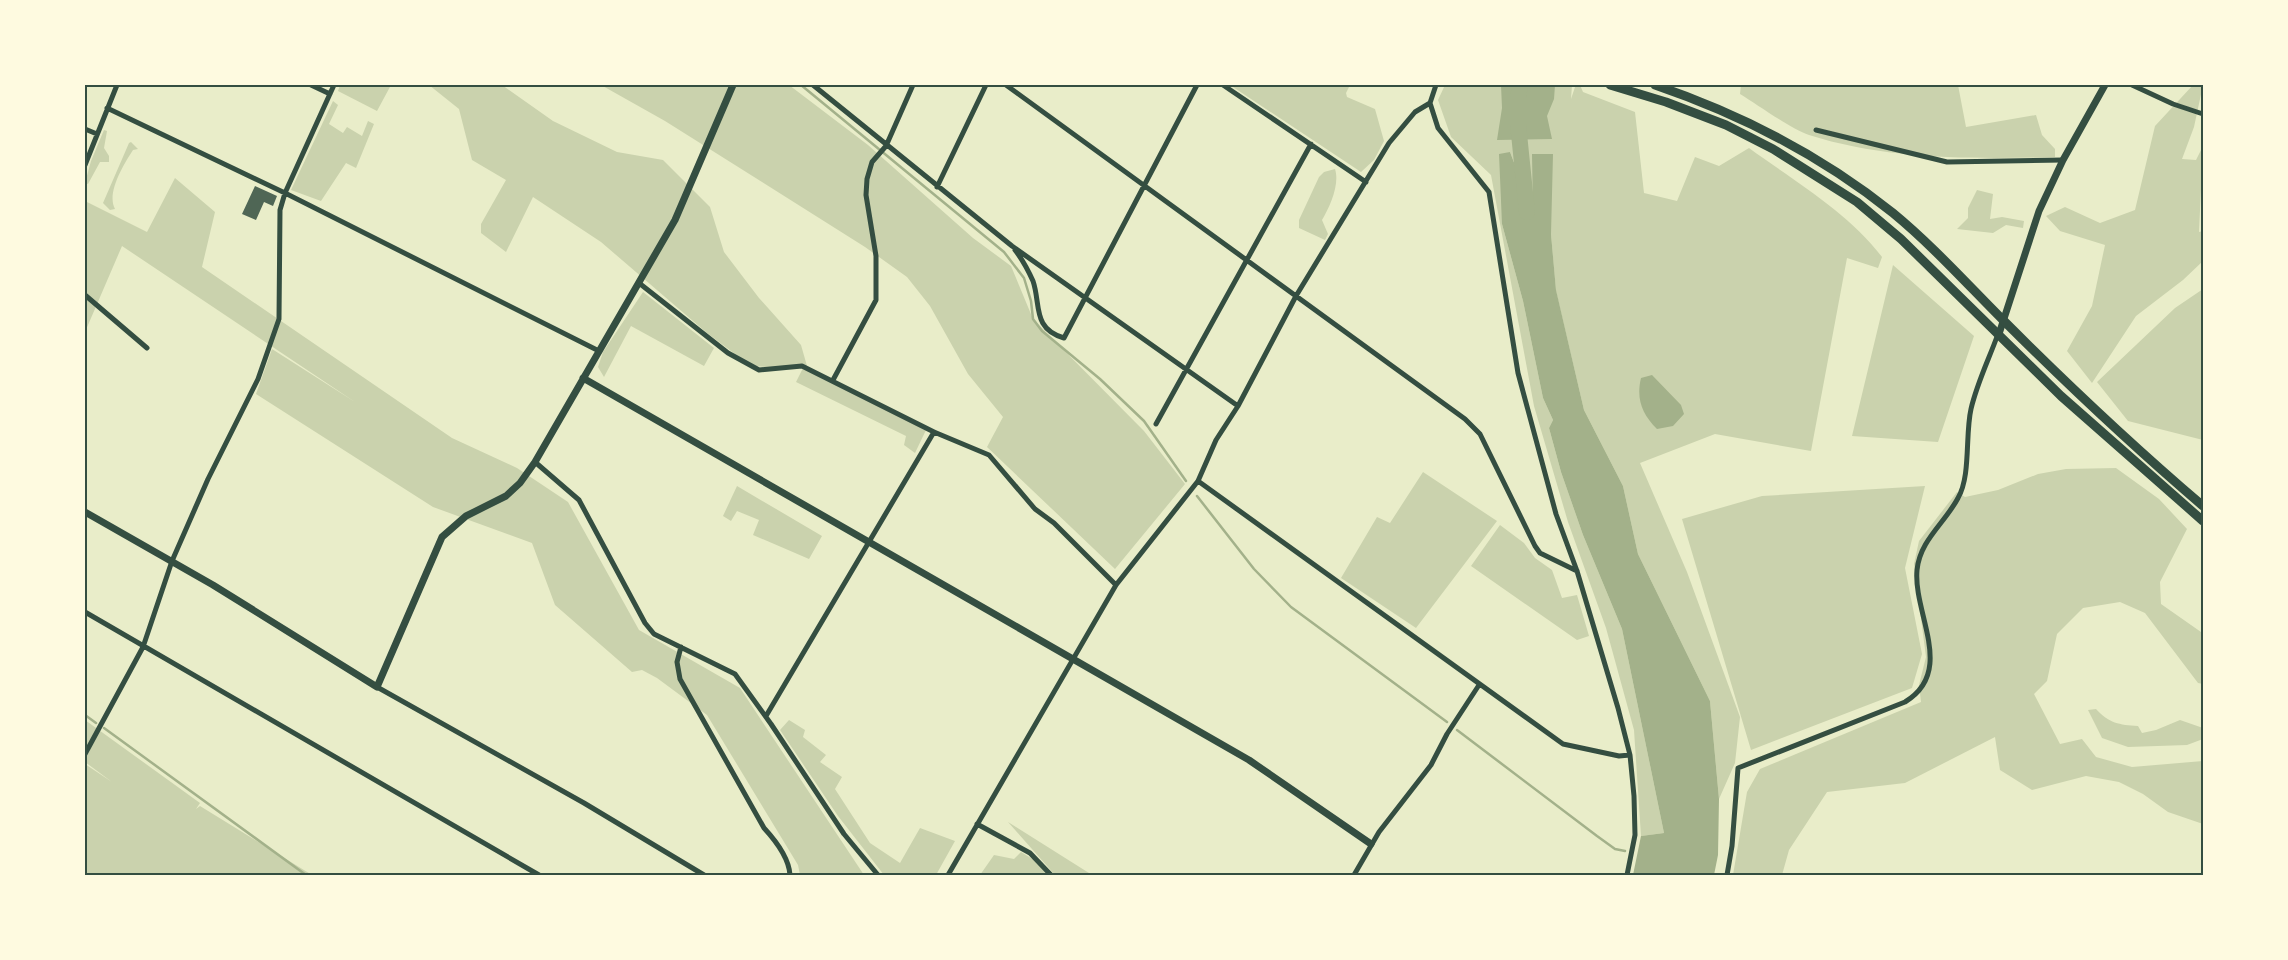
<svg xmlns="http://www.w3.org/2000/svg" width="2288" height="960" font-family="'Golos Text',sans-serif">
	<rect width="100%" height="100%" fill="#e9edc9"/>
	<!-- green -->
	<path fill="#cad2ad" d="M 340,85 L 391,85 L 377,111 L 338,91 Z
		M 429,85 L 502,85 L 553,121 L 617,152 L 663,160 L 710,207 L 724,252 L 759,298 L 801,345 L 807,366 L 782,368 L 751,366 L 707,333 L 601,242 L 533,197 L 506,252 L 481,233 L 481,224 L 506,180 L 472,160 L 459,109 Z
		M 601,85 L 789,85 L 868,145 L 973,238 L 1011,266 L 1033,319 L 1144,431 L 1185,484 L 1115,569 L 987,447 L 1003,417 L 968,374 L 930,306 L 907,277 L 865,247 L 665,121 Z
		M 1230,85 L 1350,85 L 1346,93 L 1347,97 L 1375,109 L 1384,141 L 1374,160 L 1361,172 Z
		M 1445,85 L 1572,85 L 1571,99 L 1575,87 L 1580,85 L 1583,92 L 1635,112 L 1644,193 L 1677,201 L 1695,157 L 1719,166 L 1749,148 C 1793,180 1849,213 1882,257 L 1878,268 L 1847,258 L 1811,451 L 1715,434 L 1640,463 L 1687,572 L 1740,717 L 1735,763 L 1719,799 L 1710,701 L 1638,554 L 1623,486 L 1584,410 L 1556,291 L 1551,234 L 1534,214 L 1510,152 L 1502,224 L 1523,301 L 1543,398 L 1553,420 L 1549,428 L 1561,472 L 1583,535 L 1622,629 L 1664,833 L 1641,836 L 1634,730 L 1606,628 L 1568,522 L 1534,406 L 1491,175 L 1451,137 L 1438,100 Z
		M 1741,85 L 1958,85 L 1966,127 L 2036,115 L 2042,135 L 2055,149 L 2055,157 C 1975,159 1887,160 1809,135 C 1791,129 1758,105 1740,94 Z
		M 2193,85 L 2203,85 L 2194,127 L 2182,159 L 2196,160 L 2203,146 L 2199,232 L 2203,231 L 2203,261 L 2183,280 L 2136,316 L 2092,383 L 2067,351 L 2092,306 L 2105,245 L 2060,231 L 2046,216 L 2065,207 L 2100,223 L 2135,210 L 2155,126 Z
		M 333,101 L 338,105 L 329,124 L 343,133 L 347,127 L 362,136 L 368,121 L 374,124 L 356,168 L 346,163 L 321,201 L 291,190 Z
		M 104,130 L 107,131 L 104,148 L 109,156 L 109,162 L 100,162 L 88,184 L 85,183 L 91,161 Z
		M 131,142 L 138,149 L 133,150 C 124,164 106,193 115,209 L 110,210 L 103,203 L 129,143 Z
		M 1335,169 C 1340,184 1330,207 1322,220 L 1328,234 L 1325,240 L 1299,228 L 1299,220 L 1319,177 L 1324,172 Z
		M 175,178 L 215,212 L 202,267 L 452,438 L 517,468 L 568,502 L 639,630 L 740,688 L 864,875 L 800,875 L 798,865 L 707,715 L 657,678 L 642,670 L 632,672 L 555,605 L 532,543 L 433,507 L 256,394 L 272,349 L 355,402 L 122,246 L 85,332 L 85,201 L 147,232 Z
		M 1977,190 L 1993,194 L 1990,219 L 2002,217 L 2024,221 L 2023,228 L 2006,225 L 1993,233 L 1957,229 L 1968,218 L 1968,208 Z
		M 1893,265 L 1974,336 L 1938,442 L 1852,436 Z
		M 2203,289 L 2203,440 L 2128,421 L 2097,382 L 2175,308 Z
		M 643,292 L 714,348 L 704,366 L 631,326 L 604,377 L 598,367 L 603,352 Z
		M 803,368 L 926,430 L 915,453 L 904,445 L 906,436 L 796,382 Z
		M 2116,468 L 2159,499 L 2187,529 L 2160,582 L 2161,604 L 2201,632 L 2203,631 L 2203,684 L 2198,683 L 2145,613 L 2120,602 L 2083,608 L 2057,634 L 2047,681 L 2034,694 L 2060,744 L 2082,739 L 2096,757 L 2132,767 L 2203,761 L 2203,824 L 2168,812 L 2143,794 L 2119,782 L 2086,776 L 2032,790 L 2000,770 L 1995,737 L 1905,783 L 1827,792 L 1789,850 L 1782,875 L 1733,875 L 1747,792 L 1760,769 L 1921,702 L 1919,685 L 1926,657 L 1914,564 L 1919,541 L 1957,492 L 1965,497 L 1998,490 L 2038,474 L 2066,469 Z
		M 1423,472 L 1497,521 L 1416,628 L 1341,578 L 1377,517 L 1390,523 Z
		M 737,486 L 822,536 L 809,559 L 753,535 L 759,520 L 737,511 L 731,521 L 723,516 Z
		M 1925,486 L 1905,568 L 1922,654 L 1912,688 L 1751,750 L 1682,519 L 1762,496 Z
		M 1500,525 L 1524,543 L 1535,558 L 1552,570 L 1562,598 L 1577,595 L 1589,636 L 1577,640 L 1471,566 Z
		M 2096,709 C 2109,723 2119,725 2138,726 L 2142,733 L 2156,730 L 2180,720 L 2203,728 L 2203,739 L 2187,745 L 2128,747 L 2102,738 L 2088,710 Z
		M 85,720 L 200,803 L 196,809 L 200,806 L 312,875 L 85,875 L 85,764 L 112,782 L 85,762 Z
		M 789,720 L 805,730 L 803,737 L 826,755 L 820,762 L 842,777 L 835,789 L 870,843 L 900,863 L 920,828 L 955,841 L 936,875 L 884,875 L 838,816 L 780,730 Z
		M 1008,822 L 1089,873 L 1088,875 L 1055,875 Z
		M 1021,852 L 1039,863 L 1049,875 L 980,875 L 994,855 L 1014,859 Z"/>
	<!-- water -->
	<path fill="#a3b18a" d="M 1501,85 L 1555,85 L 1554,99 L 1547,116 L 1552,139 L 1497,140 L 1502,108 Z
		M 1510,152 L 1533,212 L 1532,154 L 1553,154 L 1551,234 L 1556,290 L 1584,410 L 1623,486 L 1638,554 L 1710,701 L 1719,799 L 1718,855 L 1714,875 L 1633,875 L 1641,836 L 1664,833 L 1622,629 L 1583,535 L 1561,472 L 1549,428 L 1553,420 L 1543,398 L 1523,301 L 1502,224 L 1499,154 Z
		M 1652,375 L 1681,405 L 1684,414 L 1673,426 L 1657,429 C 1642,414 1636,399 1641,378 Z"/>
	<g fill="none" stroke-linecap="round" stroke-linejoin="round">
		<!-- stream -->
		<path stroke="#a3b18a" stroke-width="2.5" d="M 801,85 L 1004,252 L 1024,278 L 1031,301 L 1033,319 L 1042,331 L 1100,379 L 1144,421 L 1186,481
			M 1197,496 L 1254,569 L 1291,607 L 1447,722
			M 85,715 L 96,723
			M 104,728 L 306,875
			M 1457,730 L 1597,836 L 1615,849 L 1625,851"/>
		<!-- river -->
		<path stroke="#a3b18a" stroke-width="16" d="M 1520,85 L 1518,98 L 1518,124 L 1527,212"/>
	</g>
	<!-- building -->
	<path fill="#4f6655" d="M 255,186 L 277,196 L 273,206 L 264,202 L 256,220 L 242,214 Z"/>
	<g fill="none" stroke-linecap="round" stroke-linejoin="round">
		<!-- minor -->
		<path stroke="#344e41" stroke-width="5" d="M 311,85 L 330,94
			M 813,85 L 1012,246 L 1238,406
			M 1006,85 L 1465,419 L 1480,434 L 1535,546 L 1540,553 L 1577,571
			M 1223,85 L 1366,182
			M 1436,85 L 1430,103 L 1438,128 L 1489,192 L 1518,373 L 1556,514 L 1577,571 L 1618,708 L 1630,755 L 1634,796 L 1635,835 L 1627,875
			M 2132,85 L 2173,104 L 2203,114
			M 107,108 L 285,193 L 599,351
			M 85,129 L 97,134
			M 1816,130 L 1947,162 L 2063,160
			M 85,165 L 117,85
			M 937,187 L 986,85
			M 1015,250 C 1022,259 1028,270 1033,281 C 1041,304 1032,329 1064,338 L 1197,85
			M 639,283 L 728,353 L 759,370 L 802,366 L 934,432 L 989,455 L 1035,509 L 1054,523 L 1116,585
			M 85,295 L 147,348
			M 833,380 L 876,300 L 876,256 L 866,195 L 867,179 L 872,162 L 886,146 L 913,85
			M 1156,424 L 1311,144
			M 535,462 L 579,500 L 645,623 L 654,634 L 735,674 L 771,724 L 844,834 L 878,875
			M 1198,481 L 1563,744 L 1619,756 L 1630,755
			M 85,612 L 539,875
			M 681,647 L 677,662 L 680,679 L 764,828 C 776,841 789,858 790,875
			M 377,687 L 584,803 L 704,875
			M 766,716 L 934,432
			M 85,754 L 143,647 L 172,561 L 208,479 L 258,379 L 279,319 L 280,210 L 285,193 L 334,85
			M 977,824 L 1030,853 L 1051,875
			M 948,875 L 1116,585 L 1198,481 L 1216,440 L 1238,406 L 1296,296 L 1389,143 L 1415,112 L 1430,103
			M 1354,875 L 1379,832 L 1431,765 L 1447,734 L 1479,685
			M 1727,875 L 1732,846 L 1738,768 L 1905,702 C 1956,671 1913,614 1917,570 C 1920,540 1945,523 1958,498 C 1971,476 1965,435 1971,409 C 1977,383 1989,359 1998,334"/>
		<!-- tertiary -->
		<path stroke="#344e41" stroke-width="7" d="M 1999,334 L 2039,211 L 2063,160 L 2105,85
			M 583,378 L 1249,760 L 1371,844
			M 85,512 L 213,585 L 377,687 L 442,537 L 466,516 L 506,496 L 520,483 L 535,462 L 675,220 L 733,85"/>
		<!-- trunk -->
		<path stroke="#344e41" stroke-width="9" d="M 1610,85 L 1666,102 L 1726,125 L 1773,149 L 1857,202 L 1901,239 L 2061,396 L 2203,521
			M 1655,85 C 1740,114 1822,156 1893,213 C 1933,246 1967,284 2004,321 C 2068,385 2134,447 2203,506"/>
	</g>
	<!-- border -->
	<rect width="2288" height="960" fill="none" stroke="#fefae0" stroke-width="172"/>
	<rect x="86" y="86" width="2116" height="788" fill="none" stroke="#344e41" stroke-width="2"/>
</svg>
